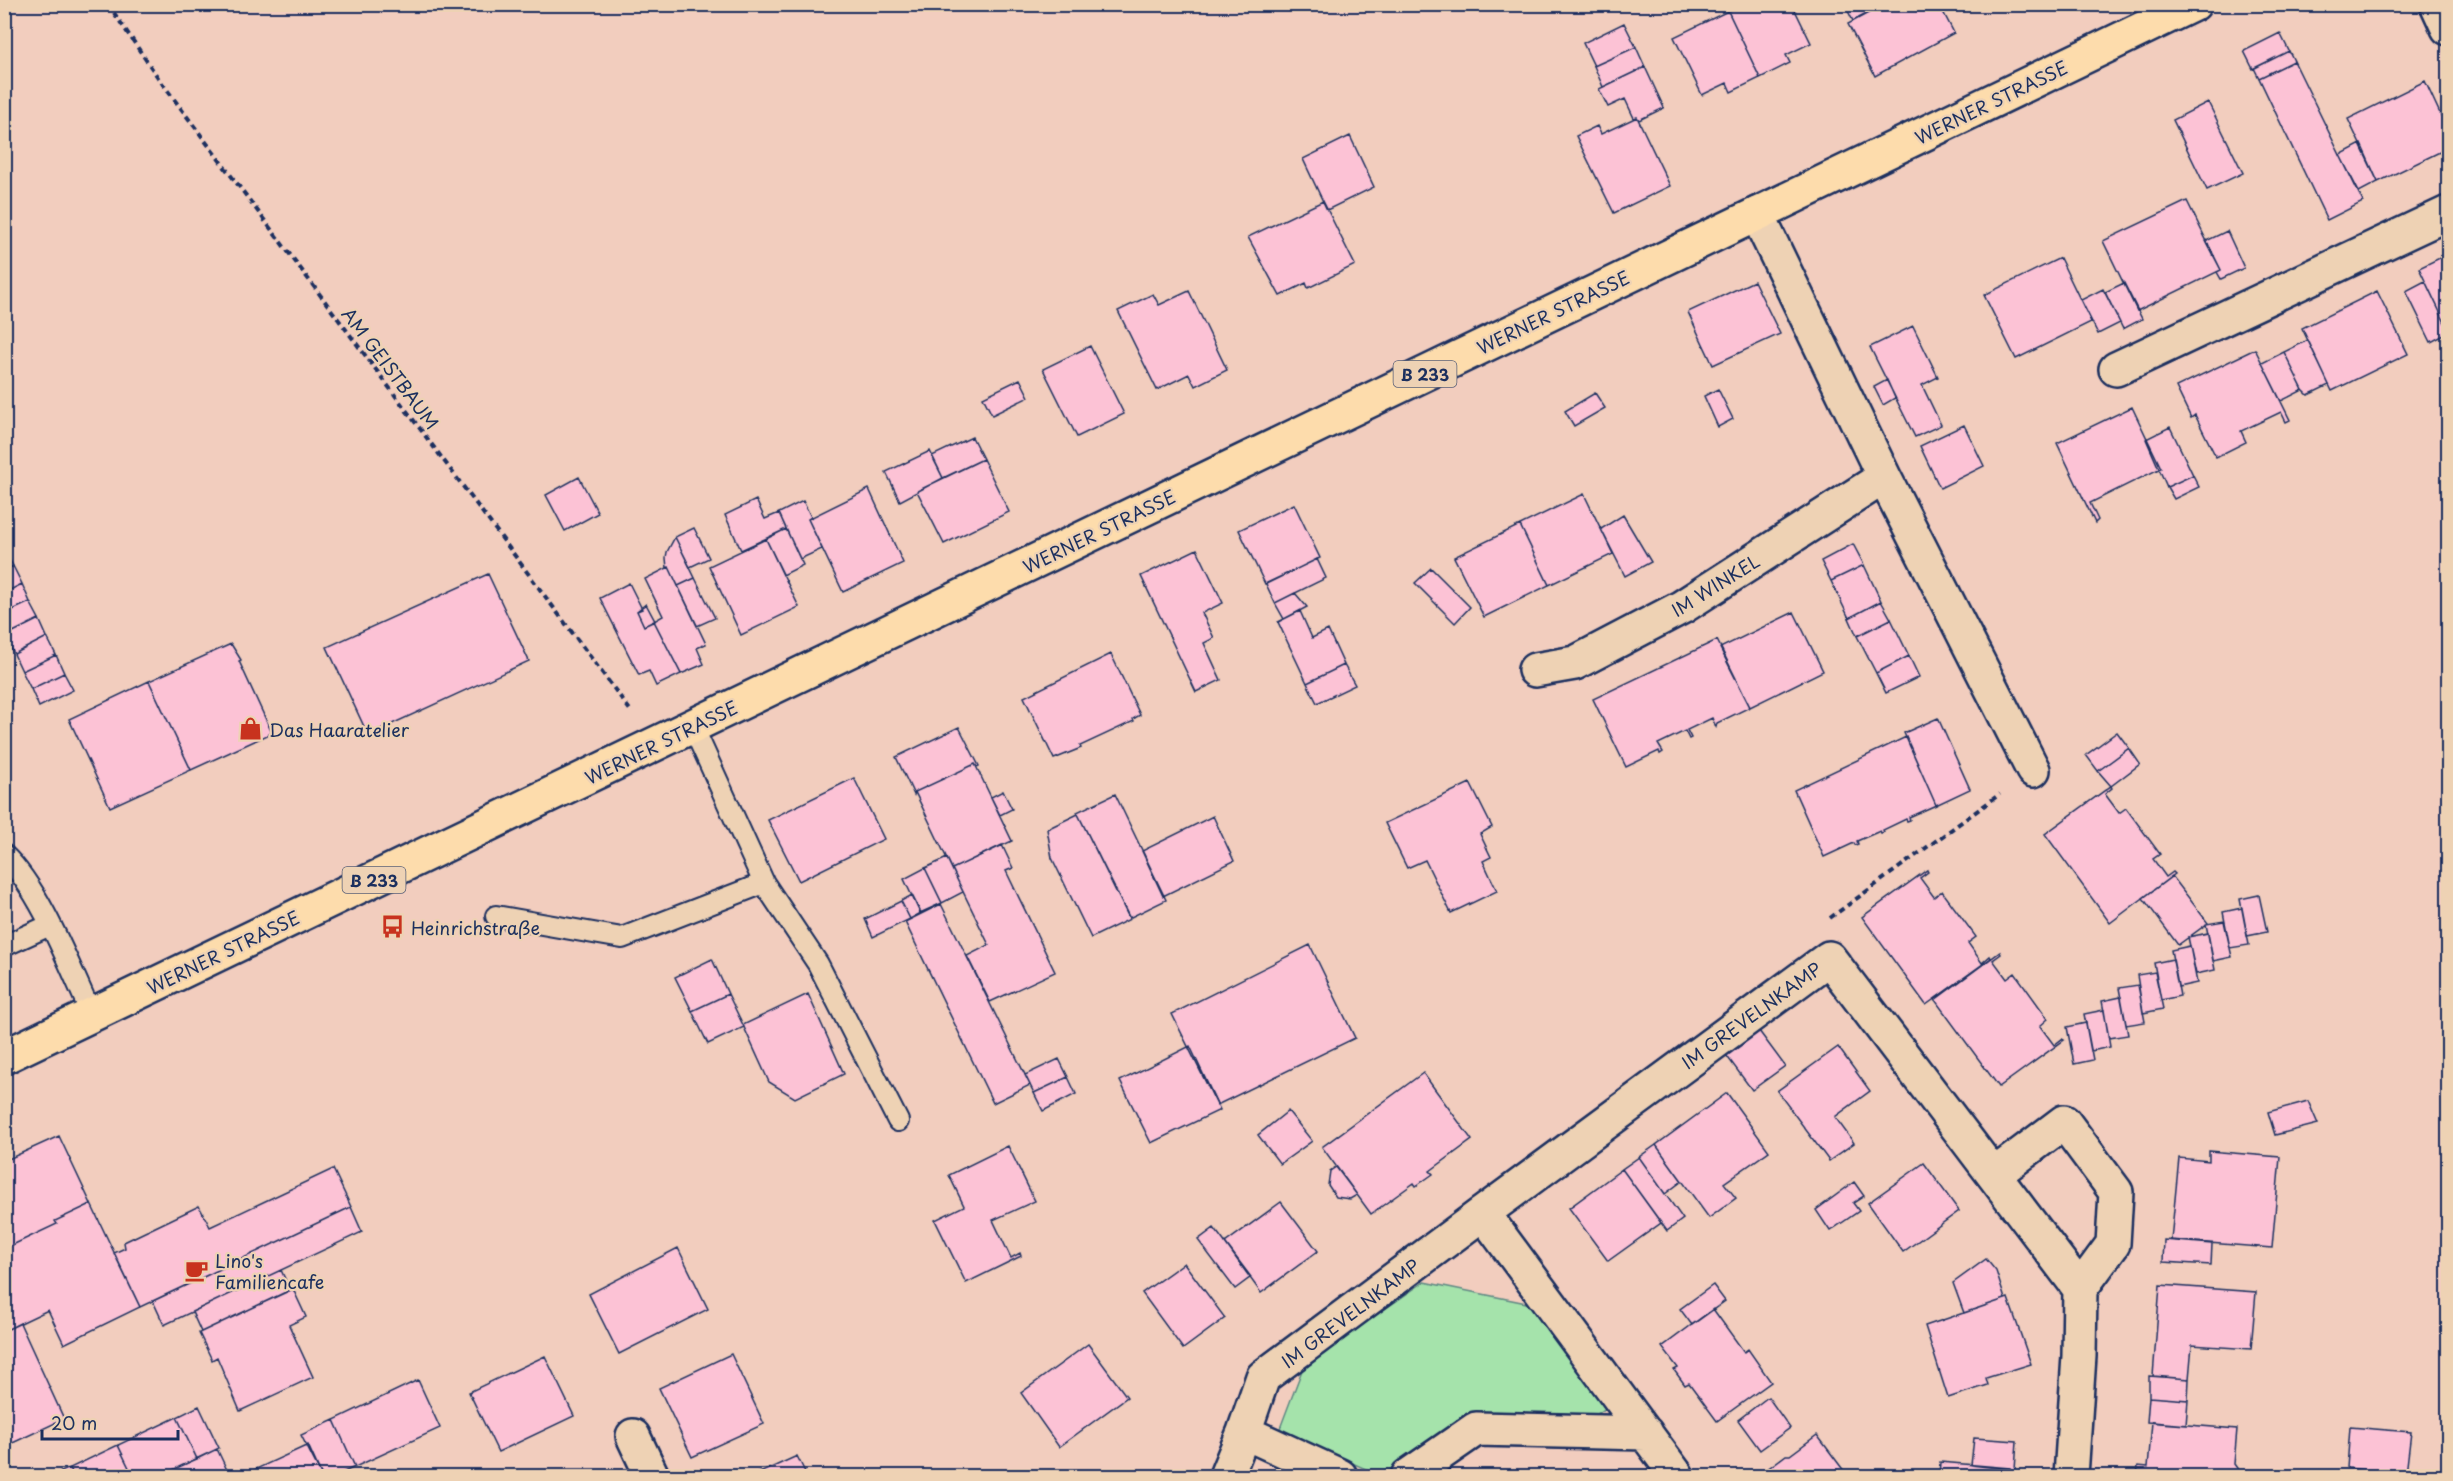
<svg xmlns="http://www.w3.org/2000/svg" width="2453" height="1481" font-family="'Playpen Sans',sans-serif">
	<rect width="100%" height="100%" fill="#f2cdbe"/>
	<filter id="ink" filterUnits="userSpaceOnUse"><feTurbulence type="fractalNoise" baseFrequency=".0167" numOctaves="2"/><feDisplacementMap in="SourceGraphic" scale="12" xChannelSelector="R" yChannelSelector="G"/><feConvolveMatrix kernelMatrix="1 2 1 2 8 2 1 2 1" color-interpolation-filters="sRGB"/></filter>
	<g filter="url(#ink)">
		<!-- green -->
		<path fill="#a5e3ab" stroke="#608984" stroke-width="1.5" d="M 1424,1282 L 1531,1304 L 1608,1407 L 1594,1416 L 1472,1414 L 1397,1470 L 1368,1470 L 1279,1431 L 1304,1365 Z"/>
		<!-- building -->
		<path fill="#fcc2d5" stroke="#1b2f5e" stroke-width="1.5" d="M 1742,4 L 1792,4 L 1811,43 L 1786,55 L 1790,63 L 1760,78 L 1728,11 Z
			M 1874,4 L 1876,9 L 1853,21 L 1845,5 Z
			M 1885,4 L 1939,4 L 1954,33 L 1875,76 L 1848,24 Z
			M 1728,11 L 1760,78 L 1731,92 L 1727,83 L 1702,95 L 1674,37 Z
			M 1624,23 L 1636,47 L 1594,66 L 1583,43 Z
			M 2280,33 L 2289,51 L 2253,69 L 2244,51 Z
			M 1636,47 L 1645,67 L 1603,87 L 1594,66 Z
			M 2289,51 L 2294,61 L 2259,78 L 2254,68 Z
			M 2294,61 L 2363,202 L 2327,220 L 2259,78 Z
			M 1645,67 L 1664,108 L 1639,120 L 1637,117 L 1634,118 L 1625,99 L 1608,107 L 1599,89 Z
			M 2425,81 L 2448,131 L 2448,148 L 2378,182 L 2348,119 Z
			M 2208,102 L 2243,173 L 2207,190 L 2173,120 Z
			M 1637,117 L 1670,186 L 1614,213 L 1576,136 L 1597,126 L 1601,134 Z
			M 1350,136 L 1374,187 L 1327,210 L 1303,159 Z
			M 2361,144 L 2378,182 L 2359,192 L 2340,155 Z
			M 1323,201 L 1355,265 L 1308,288 L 1306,283 L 1280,296 L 1248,237 Z
			M 2187,201 L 2221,270 L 2137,311 L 2103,241 Z
			M 2227,231 L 2244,268 L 2221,279 L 2217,272 L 2221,270 L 2206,241 Z
			M 2448,254 L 2448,329 L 2419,268 Z
			M 2060,258 L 2091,322 L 2016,359 L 1984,295 Z
			M 1754,281 L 1780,334 L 1713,365 L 1688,312 Z
			M 2425,281 L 2448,329 L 2448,333 L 2431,342 L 2406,291 Z
			M 2124,283 L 2142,319 L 2123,329 L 2105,292 Z
			M 2103,289 L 2120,323 L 2098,334 L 2081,300 Z
			M 1189,291 L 1227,370 L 1195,386 L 1189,374 L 1157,390 L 1118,311 L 1153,294 L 1159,305 Z
			M 2377,291 L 2408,354 L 2332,391 L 2302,328 Z
			M 1913,326 L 1938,377 L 1922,385 L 1941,425 L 1915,437 L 1870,347 Z
			M 2308,340 L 2329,385 L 2308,395 L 2303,390 L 2284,352 Z
			M 1090,346 L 1124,414 L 1077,437 L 1043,369 Z
			M 2255,349 L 2290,420 L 2286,422 L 2281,412 L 2241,431 L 2246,442 L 2216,457 L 2195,415 L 2191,418 L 2176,387 Z
			M 2284,352 L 2303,390 L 2281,401 L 2262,363 Z
			M 1020,379 L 1029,397 L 992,415 L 983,397 Z
			M 1887,380 L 1895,398 L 1883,405 L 1874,387 Z
			M 1718,389 L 1733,419 L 1718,427 L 1704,396 Z
			M 1595,393 L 1605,408 L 1574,426 L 1565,411 Z
			M 2132,407 L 2161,468 L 2090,503 L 2098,520 L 2095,523 L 2057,443 Z
			M 1964,425 L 1984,466 L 1940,488 L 1920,446 Z
			M 2170,427 L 2193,475 L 2167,487 L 2146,439 Z
			M 972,437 L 983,459 L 943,478 L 932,456 Z
			M 930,451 L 943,478 L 900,501 L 886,472 Z
			M 983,459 L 1009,512 L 944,544 L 917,491 Z
			M 2193,475 L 2199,487 L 2174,499 L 2167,487 Z
			M 579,477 L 598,513 L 565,531 L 546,495 Z
			M 869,489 L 903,563 L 843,592 L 808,519 Z
			M 1584,494 L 1613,554 L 1549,585 L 1520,525 Z
			M 756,500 L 765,519 L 779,513 L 786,529 L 741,550 L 725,515 Z
			M 803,501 L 811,517 L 808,519 L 822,549 L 800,559 L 779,513 Z
			M 1294,504 L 1320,558 L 1265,584 L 1239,530 Z
			M 1623,515 L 1651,562 L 1625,576 L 1601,529 Z
			M 1520,525 L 1549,585 L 1484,617 L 1454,557 Z
			M 694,528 L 709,558 L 690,567 L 675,537 Z
			M 786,529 L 803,565 L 783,575 L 766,539 Z
			M 675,537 L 695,578 L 678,586 L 669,567 L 667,568 L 666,558 L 667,552 Z
			M 766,539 L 799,607 L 741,635 L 709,566 Z
			M 1853,544 L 1864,565 L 1831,581 L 1821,561 Z
			M 1197,549 L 1223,603 L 1202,613 L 1214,638 L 1204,643 L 1221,680 L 1196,692 L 1141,576 Z
			M 4,550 L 13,566 L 4,571 Z
			M 1317,559 L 1326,578 L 1275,603 L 1266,584 Z
			M 1864,565 L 1881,601 L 1849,618 L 1831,581 Z
			M 13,566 L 22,584 L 4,593 L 4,571 Z
			M 669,567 L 706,644 L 697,648 L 704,664 L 681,674 L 654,621 L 663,616 L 645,579 Z
			M 1431,568 L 1470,607 L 1455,623 L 1415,583 Z
			M 488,574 L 529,661 L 368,735 L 327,647 Z
			M 695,578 L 715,618 L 697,626 L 678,586 Z
			M 629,583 L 642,609 L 637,611 L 644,626 L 654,621 L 681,674 L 656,686 L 649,671 L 639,675 L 600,598 Z
			M 22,584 L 30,602 L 4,614 L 4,593 Z
			M 1295,593 L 1307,607 L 1284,619 L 1275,603 Z
			M 1881,601 L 1891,619 L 1857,636 L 1849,618 Z
			M 30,602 L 39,619 L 5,636 L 4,614 Z
			M 646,604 L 655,621 L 644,626 L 637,611 Z
			M 1300,611 L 1312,638 L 1328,630 L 1344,665 L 1307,683 L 1278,622 Z
			M 1794,612 L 1823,671 L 1750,707 L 1720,648 Z
			M 39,619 L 47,637 L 14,654 L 5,636 Z
			M 1891,619 L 1909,656 L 1876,673 L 1857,636 Z
			M 47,637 L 56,655 L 22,671 L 14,654 Z
			M 1717,640 L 1750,707 L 1717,723 L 1716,727 L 1712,718 L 1687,730 L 1691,738 L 1689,739 L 1685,731 L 1658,744 L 1663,752 L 1660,754 L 1659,751 L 1626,767 L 1593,699 Z
			M 231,644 L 241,660 L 239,661 L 272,733 L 191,770 L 149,681 Z
			M 1111,654 L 1140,715 L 1133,719 L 1134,721 L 1080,746 L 1081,748 L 1054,759 L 1024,697 Z
			M 56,655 L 64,673 L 31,689 L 22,671 Z
			M 1909,656 L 1919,677 L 1886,693 L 1876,673 Z
			M 1344,665 L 1355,685 L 1317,703 L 1307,683 Z
			M 64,673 L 73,690 L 39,707 L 31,689 Z
			M 149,681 L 191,770 L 110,807 L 69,719 Z
			M 1938,718 L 1970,789 L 1936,805 L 1904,733 Z
			M 959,727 L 979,766 L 977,767 L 975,764 L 915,792 L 914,795 L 896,757 Z
			M 2117,732 L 2129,748 L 2098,771 L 2086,755 Z
			M 1906,737 L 1936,805 L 1909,817 L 1910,820 L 1907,821 L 1906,819 L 1883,830 L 1884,832 L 1881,833 L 1880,831 L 1857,841 L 1858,844 L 1855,845 L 1854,843 L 1824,857 L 1794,790 Z
			M 2129,748 L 2140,764 L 2111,786 L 2098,771 Z
			M 975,764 L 1012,841 L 952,869 L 915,792 Z
			M 854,778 L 884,839 L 799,881 L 768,820 Z
			M 1470,783 L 1492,827 L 1480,834 L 1491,857 L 1483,861 L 1497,891 L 1451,913 L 1425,860 L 1407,868 L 1385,823 Z
			M 2111,786 L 2112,788 L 2105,794 L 2119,813 L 2126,808 L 2160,854 L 2153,859 L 2166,877 L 2173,872 L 2175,874 L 2110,923 L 2045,834 Z
			M 1003,791 L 1012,809 L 1000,815 L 991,797 Z
			M 1115,794 L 1166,900 L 1129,918 L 1077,812 Z
			M 1078,814 L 1130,919 L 1091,938 L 1052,858 L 1047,829 Z
			M 1213,816 L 1234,861 L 1163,896 L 1142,851 Z
			M 1002,845 L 1013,868 L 1006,871 L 1055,972 L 990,1002 L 967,956 L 989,945 L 952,869 Z
			M 947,858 L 963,892 L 942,903 L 925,868 Z
			M 925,868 L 942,903 L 920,913 L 904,879 Z
			M 1927,870 L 1928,872 L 1920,878 L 1934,897 L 1942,891 L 1976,937 L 1968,943 L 1982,963 L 1990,956 L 1991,958 L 1926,1005 L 1862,917 Z
			M 2172,876 L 2208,923 L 2178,945 L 2143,898 Z
			M 912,895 L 921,913 L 910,919 L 901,901 Z
			M 2259,895 L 2267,932 L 2247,936 L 2240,899 Z
			M 901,901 L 910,919 L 873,937 L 865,919 Z
			M 941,904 L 1030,1085 L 993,1103 L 905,922 Z
			M 2242,908 L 2249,945 L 2230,948 L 2223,912 Z
			M 2224,921 L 2232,957 L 2213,961 L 2206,924 Z
			M 2208,933 L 2215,970 L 2196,974 L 2188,937 Z
			M 1310,945 L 1355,1038 L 1217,1105 L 1172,1014 Z
			M 2190,946 L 2197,983 L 2178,987 L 2171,950 Z
			M 2000,952 L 2001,954 L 1993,960 L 2007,979 L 2015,973 L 2048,1019 L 2040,1026 L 2054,1045 L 2062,1039 L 2064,1040 L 1999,1087 L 1935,1000 Z
			M 712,959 L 728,994 L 692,1011 L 675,977 Z
			M 2173,959 L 2180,996 L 2161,1000 L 2154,963 Z
			M 2155,972 L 2163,1009 L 2143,1013 L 2137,975 Z
			M 2138,985 L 2145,1022 L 2126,1025 L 2119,988 Z
			M 728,994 L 744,1027 L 708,1044 L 692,1011 Z
			M 808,994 L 844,1074 L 795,1098 L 769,1082 L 743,1025 Z
			M 2121,997 L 2128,1035 L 2109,1038 L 2102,1001 Z
			M 2104,1010 L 2110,1047 L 2091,1051 L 2084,1014 Z
			M 2086,1023 L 2093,1060 L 2074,1064 L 2067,1027 Z
			M 1759,1031 L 1785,1066 L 1752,1090 L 1726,1055 Z
			M 1190,1046 L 1220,1110 L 1151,1143 L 1120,1081 Z
			M 1838,1047 L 1870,1091 L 1835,1117 L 1854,1143 L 1829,1161 L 1777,1091 Z
			M 1059,1059 L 1068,1077 L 1034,1093 L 1025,1075 Z
			M 1423,1073 L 1472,1140 L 1430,1171 L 1433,1174 L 1416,1186 L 1414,1183 L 1371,1214 L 1322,1147 Z
			M 1068,1077 L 1076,1094 L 1043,1111 L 1034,1093 Z
			M 1727,1093 L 1769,1151 L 1724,1183 L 1736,1198 L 1709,1218 L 1656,1145 Z
			M 2308,1101 L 2318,1124 L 2275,1135 L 2268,1112 Z
			M 1288,1111 L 1312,1141 L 1280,1164 L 1258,1135 Z
			M 59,1136 L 91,1204 L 55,1221 L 57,1224 L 4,1249 L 4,1161 Z
			M 1656,1145 L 1682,1181 L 1665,1194 L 1639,1157 Z
			M 1008,1146 L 1035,1201 L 993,1220 L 1011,1258 L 1020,1253 L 1021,1256 L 966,1283 L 935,1220 L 964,1206 L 949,1175 Z
			M 2209,1151 L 2280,1157 L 2272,1248 L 2171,1240 L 2179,1158 L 2209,1161 Z
			M 1639,1157 L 1683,1219 L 1667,1231 L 1622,1169 Z
			M 1924,1163 L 1959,1211 L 1903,1252 L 1868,1203 Z
			M 1336,1167 L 1357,1195 L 1350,1199 L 1336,1197 L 1328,1185 L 1330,1171 Z
			M 333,1169 L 351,1207 L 140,1307 L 114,1253 L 125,1248 L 124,1242 L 199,1206 L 210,1227 Z
			M 1622,1169 L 1661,1223 L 1608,1261 L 1569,1208 Z
			M 1854,1182 L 1864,1196 L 1853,1203 L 1859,1211 L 1830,1231 L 1816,1210 Z
			M 1281,1202 L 1318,1251 L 1261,1293 L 1225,1243 Z
			M 91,1204 L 140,1307 L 64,1344 L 48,1310 L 4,1331 L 4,1249 L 57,1224 L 55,1221 Z
			M 351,1207 L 362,1232 L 164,1325 L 153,1301 Z
			M 1214,1228 L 1251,1277 L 1235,1289 L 1198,1240 Z
			M 2164,1240 L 2212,1244 L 2211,1265 L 2163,1262 Z
			M 678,1248 L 708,1309 L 619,1354 L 589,1294 Z
			M 1986,1259 L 1996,1271 L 2005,1299 L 1964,1313 L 1953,1283 Z
			M 1184,1263 L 1225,1318 L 1183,1349 L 1142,1293 Z
			M 281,1270 L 290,1290 L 201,1332 L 192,1312 Z
			M 1713,1285 L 1725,1301 L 1692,1325 L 1680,1309 Z
			M 2160,1285 L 2256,1292 L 2251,1349 L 2192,1345 L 2189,1379 L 2153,1376 Z
			M 293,1289 L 306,1317 L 289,1325 L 313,1377 L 240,1411 L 217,1357 L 212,1360 L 199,1333 Z
			M 2008,1298 L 2031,1364 L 1986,1378 L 1988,1385 L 1948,1398 L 1925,1326 Z
			M 1713,1309 L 1744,1352 L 1748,1349 L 1771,1382 L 1717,1421 L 1689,1383 L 1685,1385 L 1674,1370 L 1678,1368 L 1662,1347 Z
			M 20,1323 L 64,1419 L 4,1447 L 4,1331 Z
			M 1088,1344 L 1127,1397 L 1059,1447 L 1021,1393 Z
			M 731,1354 L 764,1424 L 692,1457 L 659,1388 Z
			M 545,1356 L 574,1416 L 498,1452 L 469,1392 Z
			M 2149,1376 L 2189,1379 L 2188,1400 L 2149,1397 Z
			M 418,1380 L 440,1428 L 355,1467 L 334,1420 Z
			M 1768,1397 L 1790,1428 L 1760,1450 L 1738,1420 Z
			M 2149,1397 L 2188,1400 L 2186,1425 L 2147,1422 Z
			M 199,1406 L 219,1448 L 197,1459 L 177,1417 Z
			M 177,1417 L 197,1459 L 159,1476 L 133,1476 L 118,1445 Z
			M 334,1420 L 355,1467 L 335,1476 L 322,1476 L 301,1435 Z
			M 2152,1422 L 2237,1429 L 2234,1464 L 2239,1471 L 2239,1476 L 2137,1476 L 2138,1466 L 2148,1467 Z
			M 2350,1427 L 2411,1432 L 2406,1474 L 2347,1468 Z
			M 1817,1435 L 1848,1476 L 1758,1476 L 1786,1455 L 1790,1455 Z
			M 1974,1438 L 2017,1441 L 2015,1470 L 1971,1465 Z
			M 118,1445 L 133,1476 L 74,1476 L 70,1468 Z
			M 308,1445 L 322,1476 L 241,1476 L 306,1446 Z
			M 217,1449 L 227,1470 L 213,1476 L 170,1476 L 168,1472 Z
			M 797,1456 L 807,1476 L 753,1476 Z
			M 1940,1462 L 2010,1468 L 2009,1476 L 1939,1476 Z
			M 70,1468 L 74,1476 L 52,1476 Z"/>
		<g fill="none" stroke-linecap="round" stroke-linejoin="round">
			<defs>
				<path id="service" d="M 4,855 C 41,890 70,968 92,1015
					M 764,883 L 818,964 L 898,1121
					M 496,916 L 622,938 L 764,883 L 693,727
					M 4,946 L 50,925"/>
				<path id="minor" d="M 2437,4 L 2448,28
					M 1757,214 L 1884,477 L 2033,770
					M 2116,369 L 2448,213
					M 1535,670 L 1575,663 L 1682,607 L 1884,477
					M 1995,1174 L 2064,1122 L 2116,1192 L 2113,1244 L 2080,1289
					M 1483,1213 L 1829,958 L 2080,1289 L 2079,1356 L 2071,1476
					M 633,1436 L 652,1476
					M 1226,1476 L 1244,1432
					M 1340,1476 L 1244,1432 L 1263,1377 L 1483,1213 L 1677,1476
					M 1408,1476 L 1476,1429 L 1646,1433"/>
				<path id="primary" d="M 4,1057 L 2194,4"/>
			</defs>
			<!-- service casing -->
			<use href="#service" stroke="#1b2f5e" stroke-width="24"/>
			<!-- minor casing -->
			<use href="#minor" stroke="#1b2f5e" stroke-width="38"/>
			<!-- primary casing -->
			<use href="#primary" stroke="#1b2f5e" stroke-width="38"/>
			<!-- path -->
			<path stroke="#1b2f5e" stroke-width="4" stroke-dasharray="6 4.5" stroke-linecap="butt" d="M 108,4 L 159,79 L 630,710
				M 1830,918 L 2000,794"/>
			<!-- service -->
			<use href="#service" stroke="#eed2b4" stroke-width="20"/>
			<!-- minor -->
			<use href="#minor" stroke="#eed2b4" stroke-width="33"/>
			<!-- primary -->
			<use href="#primary" stroke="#fddcac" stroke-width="33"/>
		</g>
	</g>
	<!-- icons -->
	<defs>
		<symbol id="shop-bare" viewBox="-9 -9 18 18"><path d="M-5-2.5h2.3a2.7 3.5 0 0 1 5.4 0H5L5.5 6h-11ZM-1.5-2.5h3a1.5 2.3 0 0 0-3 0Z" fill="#c8321e" stroke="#eed2b4" stroke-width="2.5" paint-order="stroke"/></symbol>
		<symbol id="bus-bare" viewBox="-9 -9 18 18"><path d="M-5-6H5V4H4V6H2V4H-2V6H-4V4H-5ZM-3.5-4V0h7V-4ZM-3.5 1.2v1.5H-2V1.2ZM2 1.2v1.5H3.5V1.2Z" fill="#c8321e" stroke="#eed2b4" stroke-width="2.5" paint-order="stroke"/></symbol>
		<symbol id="cafe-bare" viewBox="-9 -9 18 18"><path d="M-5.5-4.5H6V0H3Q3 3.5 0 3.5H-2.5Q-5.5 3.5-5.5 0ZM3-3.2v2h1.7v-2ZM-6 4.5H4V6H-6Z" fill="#c8321e" stroke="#eed2b4" stroke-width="2.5" paint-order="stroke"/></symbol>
	</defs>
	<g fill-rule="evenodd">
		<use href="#shop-bare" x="234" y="712" width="33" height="33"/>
		<use href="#bus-bare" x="376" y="910" width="33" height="33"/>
		<use href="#cafe-bare" x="180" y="1254" width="33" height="33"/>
	</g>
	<g text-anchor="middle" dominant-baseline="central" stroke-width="4.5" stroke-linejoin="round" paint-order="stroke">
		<!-- shield labels -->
		<g fill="#eed2b4" stroke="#5a6078" stroke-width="1.5">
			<rect x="1393.5" y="361" width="63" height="26" rx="4.5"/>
			<rect x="342.5" y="867" width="63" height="26" rx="4.5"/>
		</g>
		<g font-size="16" font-weight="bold" fill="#1b2f5e">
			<text x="1425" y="374">B 233</text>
			<text x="374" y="880">B 233</text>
		</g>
		<!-- street labels -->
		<g font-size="18" fill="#1b2f5e" stroke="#eed2b4">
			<text transform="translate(1991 102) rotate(-26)">WERNER STRASSE</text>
			<text transform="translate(1553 312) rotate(-26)">WERNER STRASSE</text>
			<text transform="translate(391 368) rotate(53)">AM GEISTBAUM</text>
			<text transform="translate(1099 531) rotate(-26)">WERNER STRASSE</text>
			<text transform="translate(1715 585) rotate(-32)">IM WINKEL</text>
			<text transform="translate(661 742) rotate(-26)">WERNER STRASSE</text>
			<text transform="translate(223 952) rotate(-26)">WERNER STRASSE</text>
			<text transform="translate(1751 1015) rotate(-36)">IM GREVELNKAMP</text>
			<text transform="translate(1350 1313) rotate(-37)">IM GREVELNKAMP</text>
		</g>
		<!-- poi labels -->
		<g font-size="18" fill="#1b2f5e" stroke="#eed2b4" text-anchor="start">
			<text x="269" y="729">Das Haaratelier</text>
			<text x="411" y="927">Heinrichstraße</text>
			<text x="215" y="1260">Lino's<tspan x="215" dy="21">Familiencafe</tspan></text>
		</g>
	</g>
	<!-- margin -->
	<rect width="2453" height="1481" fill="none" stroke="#eed2b4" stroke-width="24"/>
	<rect x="12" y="12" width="2429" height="1457" fill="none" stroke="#1b2f5e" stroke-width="2" filter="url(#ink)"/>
	<!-- scale -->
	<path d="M42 1430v9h136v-9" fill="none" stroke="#1b2f5e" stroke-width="3"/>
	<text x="51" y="1430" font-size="18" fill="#1b2f5e" stroke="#eed2b4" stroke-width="4.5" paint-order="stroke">20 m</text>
</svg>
